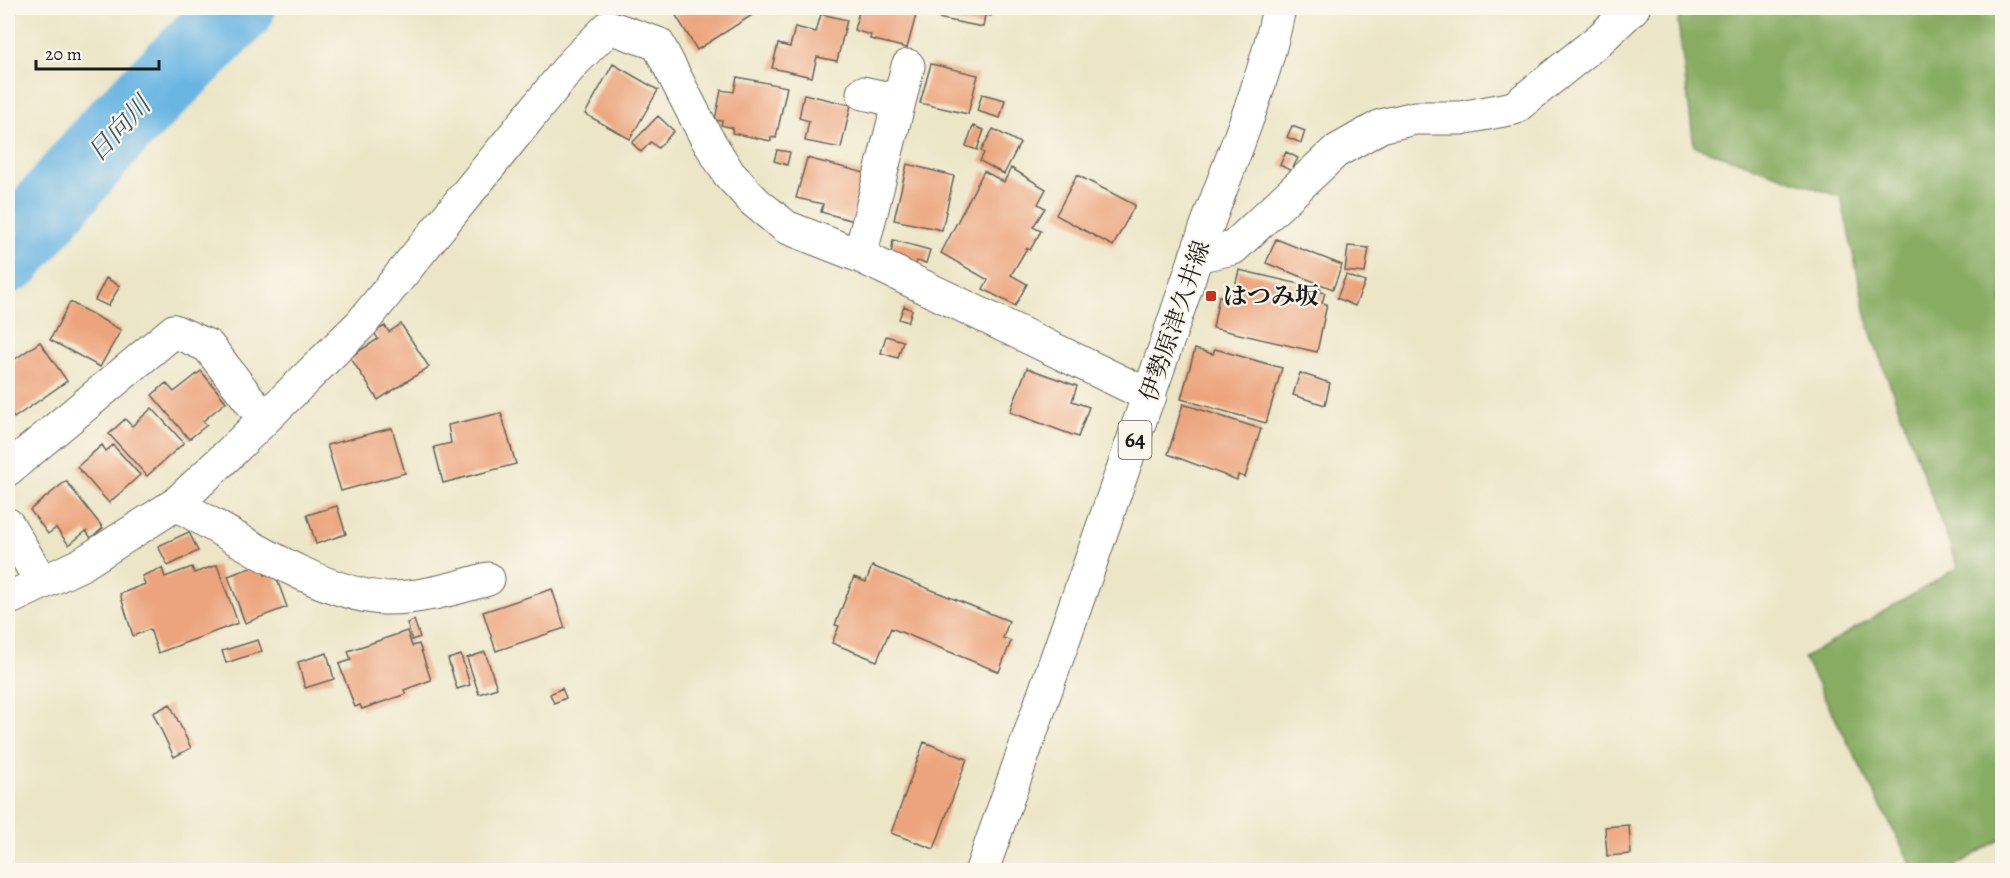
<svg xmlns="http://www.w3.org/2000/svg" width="2010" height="878" font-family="Alegreya,'Noto Serif JP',serif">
	<rect width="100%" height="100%" fill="#fbf7ec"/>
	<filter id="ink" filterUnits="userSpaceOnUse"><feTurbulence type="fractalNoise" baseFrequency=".0167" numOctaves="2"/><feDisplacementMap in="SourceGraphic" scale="12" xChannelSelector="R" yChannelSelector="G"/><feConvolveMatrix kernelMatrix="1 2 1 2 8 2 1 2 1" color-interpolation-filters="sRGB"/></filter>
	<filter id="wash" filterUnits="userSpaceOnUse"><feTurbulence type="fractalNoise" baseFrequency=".008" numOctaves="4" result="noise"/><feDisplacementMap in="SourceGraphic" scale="24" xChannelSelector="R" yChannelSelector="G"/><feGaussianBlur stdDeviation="1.35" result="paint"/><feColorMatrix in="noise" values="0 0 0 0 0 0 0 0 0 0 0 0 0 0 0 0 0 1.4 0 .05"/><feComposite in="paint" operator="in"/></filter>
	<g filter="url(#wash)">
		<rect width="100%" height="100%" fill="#ece6c7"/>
		<!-- forest -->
		<path fill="#87ac62" stroke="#52643f" stroke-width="1.5" d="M 1683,8 L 2002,8 L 2002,838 L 1949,870 L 1914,870 L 1804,658 L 1958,568 L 1869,328 L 1841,197 L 1694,146 L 1678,22 Z"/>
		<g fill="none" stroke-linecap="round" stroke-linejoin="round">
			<!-- river -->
			<path stroke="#6ab6e3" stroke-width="74" d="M 8,256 L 113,132 L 238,8"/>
		</g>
		<g id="blocks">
			<!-- building -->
			<path fill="#eca47c" d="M 675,8 L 754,8 L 757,12 L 697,50 L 672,9 Z
				M 860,8 L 918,8 L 907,48 L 870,39 L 871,35 L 854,30 Z
				M 939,8 L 992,8 L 991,16 L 985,15 L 983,27 L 937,18 Z
				M 821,14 L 847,20 L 837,61 L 817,57 L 812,77 L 772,68 L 778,44 L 790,47 L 795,27 L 816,32 Z
				M 613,64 L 658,90 L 630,139 L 585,114 Z
				M 931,64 L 978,75 L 968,114 L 920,103 Z
				M 737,77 L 787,87 L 776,138 L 771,137 L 771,141 L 732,133 L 733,128 L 721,125 L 722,121 L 715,120 L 721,90 L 734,92 Z
				M 804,94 L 851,105 L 841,148 L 805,141 L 809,121 L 799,118 Z
				M 982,94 L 1005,100 L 1000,118 L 977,111 Z
				M 658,116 L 674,131 L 658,148 L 651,142 L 641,152 L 632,143 Z
				M 973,126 L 984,130 L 977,150 L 966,146 Z
				M 1292,126 L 1305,131 L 1301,143 L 1287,137 Z
				M 993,129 L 1020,143 L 1004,174 L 980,161 L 984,153 L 981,151 Z
				M 777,150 L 790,152 L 787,165 L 774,161 Z
				M 1286,152 L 1298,158 L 1291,171 L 1280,165 Z
				M 807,158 L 865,173 L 854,221 L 821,212 L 823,204 L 796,198 Z
				M 907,164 L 954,176 L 942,230 L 894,220 Z
				M 1011,168 L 1046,189 L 1038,204 L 1045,208 L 1033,227 L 1041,231 L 1030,250 L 1027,248 L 1011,275 L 1027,284 L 1015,306 L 983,289 L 988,280 L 941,253 L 984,171 L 1004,182 Z
				M 1077,175 L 1135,205 L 1113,246 L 1056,215 Z
				M 1276,239 L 1342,265 L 1333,289 L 1266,263 Z
				M 893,240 L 930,250 L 926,263 L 917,261 L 915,266 L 891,256 Z
				M 1348,246 L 1369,248 L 1365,273 L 1345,271 Z
				M 1239,270 L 1321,289 L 1320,292 L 1325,293 L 1322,303 L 1327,304 L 1317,352 L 1213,328 L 1219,296 L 1232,299 Z
				M 1346,275 L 1365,282 L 1355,306 L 1337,298 Z
				M 106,278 L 120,286 L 108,306 L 95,300 Z
				M 70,302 L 121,330 L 100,367 L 50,340 Z
				M 904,306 L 912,310 L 908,322 L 899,319 Z
				M 401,324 L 429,367 L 378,400 L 350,357 L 378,339 L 374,332 L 385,326 L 389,332 Z
				M 886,336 L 903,341 L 898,358 L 881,353 Z
				M 40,342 L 67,381 L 14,418 L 8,409 L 8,364 Z
				M 1195,349 L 1213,354 L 1215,349 L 1282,368 L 1266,423 L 1181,399 Z
				M 1027,368 L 1077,386 L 1072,401 L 1089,407 L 1078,437 L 1010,412 Z
				M 201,371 L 226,402 L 203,421 L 207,425 L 189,439 L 152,395 L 166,383 L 174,392 Z
				M 1300,373 L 1330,383 L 1325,405 L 1293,395 Z
				M 1183,404 L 1261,429 L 1245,477 L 1238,475 L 1237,480 L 1168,454 Z
				M 152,408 L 184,443 L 147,476 L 109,434 L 125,419 L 132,426 Z
				M 501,413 L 516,464 L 443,483 L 434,447 L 451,443 L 448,425 Z
				M 392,428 L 405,473 L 341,491 L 327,445 Z
				M 102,445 L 106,451 L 113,445 L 140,475 L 109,503 L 77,467 Z
				M 66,481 L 103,528 L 91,538 L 86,531 L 69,545 L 56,528 L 48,534 L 30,510 Z
				M 337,506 L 346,534 L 316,544 L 307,515 Z
				M 189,532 L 198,551 L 168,566 L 158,546 Z
				M 261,564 L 265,575 L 274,571 L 287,607 L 245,623 L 228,576 Z
				M 217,565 L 238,623 L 158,653 L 150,629 L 133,636 L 120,594 L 145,584 L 142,576 L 162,568 L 165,577 L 192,567 L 194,573 Z
				M 872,566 L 1009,621 L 1003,638 L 1011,641 L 999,672 L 891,628 L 877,661 L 832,643 L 839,626 L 835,625 L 854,577 L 866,582 Z
				M 552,589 L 565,628 L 496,651 L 483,612 Z
				M 414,620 L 420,637 L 412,640 L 407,623 Z
				M 407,631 L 412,646 L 419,644 L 431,680 L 404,690 L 406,694 L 362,709 L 360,705 L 355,707 L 339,664 L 351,660 L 348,651 Z
				M 258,640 L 262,651 L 226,663 L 222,651 Z
				M 485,652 L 497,688 L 479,694 L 467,658 Z
				M 327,653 L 334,679 L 305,688 L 298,662 Z
				M 461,655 L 470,685 L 457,689 L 448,659 Z
				M 562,688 L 566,698 L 554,703 L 550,694 Z
				M 170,704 L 191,748 L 174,757 L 153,713 Z
				M 924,742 L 967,759 L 934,849 L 891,833 Z
				M 1629,825 L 1631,854 L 1607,856 L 1605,827 Z"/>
		</g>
	</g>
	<g filter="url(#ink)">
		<use href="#blocks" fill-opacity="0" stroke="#656358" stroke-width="1.5"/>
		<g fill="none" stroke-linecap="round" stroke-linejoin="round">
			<defs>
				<path id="minor" d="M 863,93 L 899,101
					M 860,256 L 908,66
					M 1196,256 L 1233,248 L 1335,152 L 1381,126 L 1415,118 L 1461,118 L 1514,108 L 1599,40 L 1633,8
					M 8,469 L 174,331 L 208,346 L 264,419
					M 176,504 C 233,535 321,595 384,598 C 420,599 455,588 488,579
					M 8,525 L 42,583
					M 8,599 L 82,564 L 176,504 L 231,452 L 361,324 L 573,63 L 609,27 L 658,44 L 706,137 L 729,174 L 755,202 L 786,227 L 860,256 L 1150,396"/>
				<path id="major" d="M 982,870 C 1054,667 1126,464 1195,260 C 1223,175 1262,96 1279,8"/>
			</defs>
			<!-- minor casing -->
			<use href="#minor" stroke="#656358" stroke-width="35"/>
			<!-- major casing -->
			<use href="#major" stroke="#656358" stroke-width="35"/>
			<!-- minor -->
			<use href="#minor" stroke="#fff" stroke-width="33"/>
			<!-- major -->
			<use href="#major" stroke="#fff" stroke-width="33"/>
		</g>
	</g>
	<!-- markers -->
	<rect fill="#c8321e" stroke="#fbf7ec" stroke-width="2" x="1205" y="290" width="12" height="12" rx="3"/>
	<g text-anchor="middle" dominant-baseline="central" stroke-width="4.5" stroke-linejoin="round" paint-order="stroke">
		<!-- shield labels -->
		<rect fill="#fbf7ec" stroke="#5f5e5a" stroke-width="1.5" x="1118.5" y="421" width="33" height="38" rx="4.5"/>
		<g font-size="22" font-weight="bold" fill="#1c1c1c">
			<text x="1135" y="440">64</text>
		</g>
		<!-- poi labels -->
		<g font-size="24" font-weight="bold" fill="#1c1c1c" stroke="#fbf7ec" text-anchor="start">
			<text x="1223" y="296">はつみ坂</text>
		</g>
		<!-- street labels -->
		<g font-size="24" fill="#1c1c1c" stroke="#fbf7ec">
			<text transform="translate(1175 321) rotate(-71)">伊勢原津久井線</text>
		</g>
		<!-- water labels -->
		<g font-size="26" font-style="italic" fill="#3b5a6c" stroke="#fbf7ec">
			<text transform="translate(119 129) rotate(-47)">日向川</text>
		</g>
	</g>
	<!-- margin -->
	<rect width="2010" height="878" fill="none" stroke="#fbf7ec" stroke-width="30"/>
	<!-- scale -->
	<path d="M36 60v9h123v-9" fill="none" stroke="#1c1c1c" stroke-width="3"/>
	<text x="45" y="60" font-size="18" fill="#1c1c1c" stroke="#fbf7ec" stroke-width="4.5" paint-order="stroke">20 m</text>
</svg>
